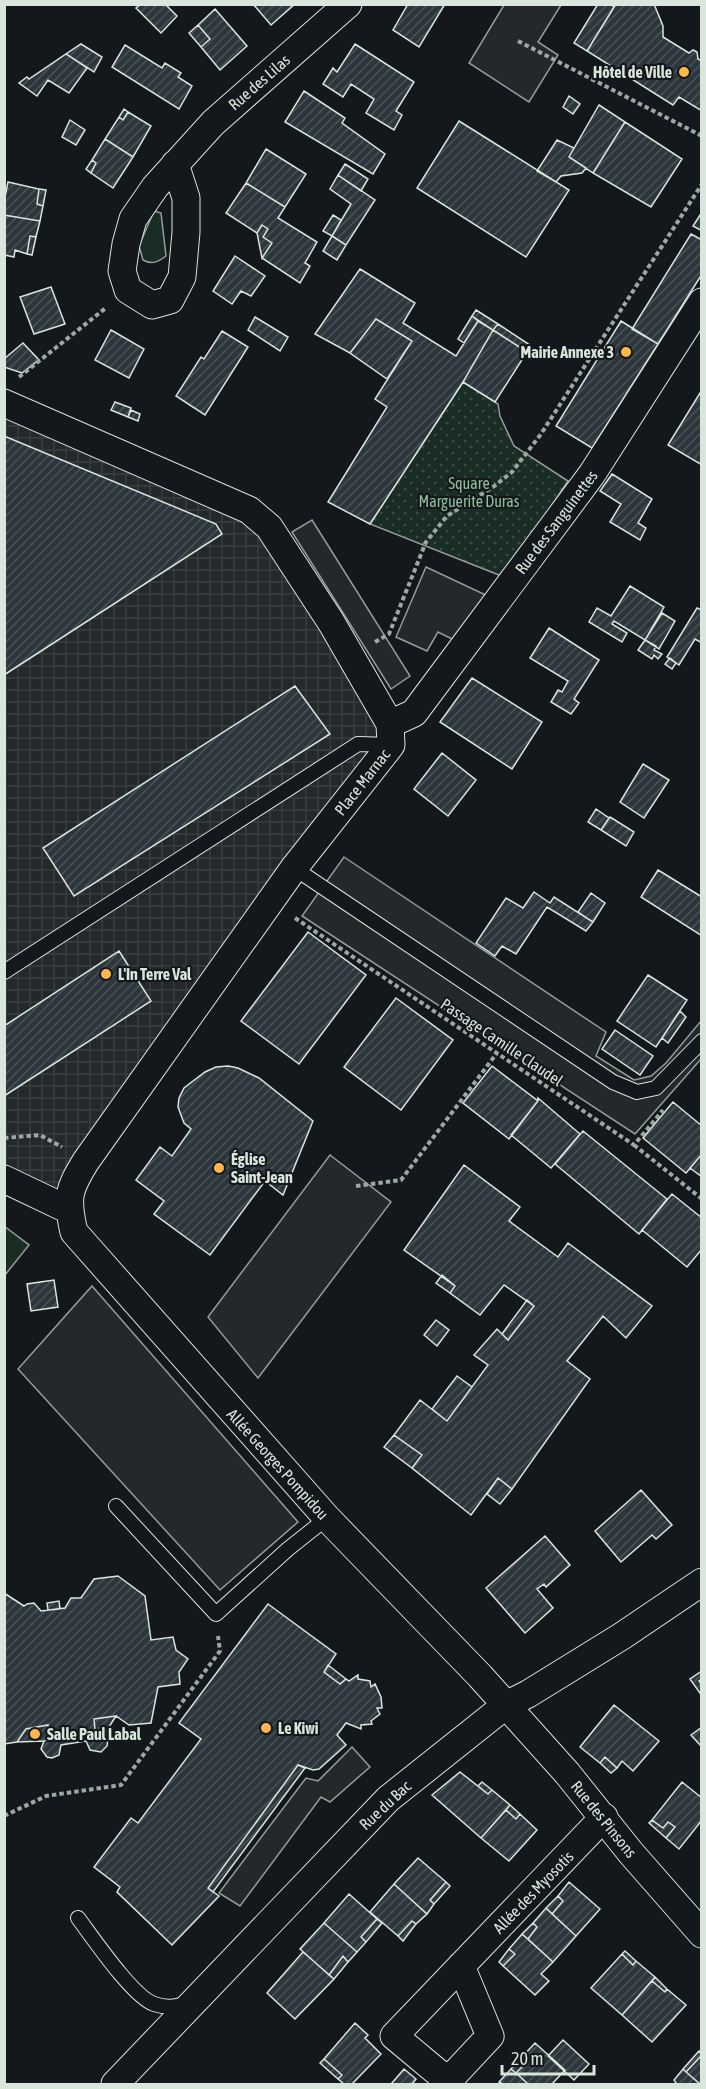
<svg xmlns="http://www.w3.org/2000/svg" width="706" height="2089" font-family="'Asap Condensed',sans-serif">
	<defs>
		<pattern id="park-dots" width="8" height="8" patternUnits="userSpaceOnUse" patternTransform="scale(1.5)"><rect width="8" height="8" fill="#1a2d24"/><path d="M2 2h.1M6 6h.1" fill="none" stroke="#3b4b43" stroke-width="1.8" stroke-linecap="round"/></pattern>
		<pattern id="plaza-grid" width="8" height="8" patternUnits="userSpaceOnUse" patternTransform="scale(1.5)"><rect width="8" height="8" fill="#24282b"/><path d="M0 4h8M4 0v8" fill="none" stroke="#393d3f"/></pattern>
		<pattern id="building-hatch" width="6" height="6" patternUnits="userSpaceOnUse" patternTransform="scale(1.5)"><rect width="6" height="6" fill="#2c363c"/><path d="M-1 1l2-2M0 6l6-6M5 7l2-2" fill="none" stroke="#4a5358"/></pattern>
	</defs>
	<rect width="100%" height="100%" fill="#14181c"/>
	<!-- grass -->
	<path fill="#1a2d24" stroke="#939e99" stroke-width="1.5" d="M 154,211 L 161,213 L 166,256 C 158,262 152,265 143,260 L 139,246 Z
		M 4,1226 L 29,1245 L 5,1275 L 4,1275 Z"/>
	<!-- park -->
	<path fill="url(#park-dots)" stroke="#939e99" stroke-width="1.5" d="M 463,382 L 498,404 L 500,416 L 514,446 L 568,481 L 504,577 L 370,524 Z"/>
	<!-- parking -->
	<path fill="#24282b" stroke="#939e99" stroke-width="1.5" d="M 504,5 L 561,5 L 538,42 L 558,55 L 529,102 L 469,63 Z
		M 312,520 L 410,676 L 391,689 L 292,532 Z
		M 426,567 L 490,597 L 458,642 L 438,632 L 427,651 L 396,637 Z
		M 344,857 L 606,1032 L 596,1056 L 634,1080 L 651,1076 L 666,1063 L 701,1021 L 701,1059 L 635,1134 L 302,916 Z
		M 330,1155 L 391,1202 L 258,1378 L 208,1317 Z
		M 92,1286 L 298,1522 L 220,1590 L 18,1369 Z
		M 352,1747 L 370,1767 L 330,1802 L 321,1797 L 240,1906 L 219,1893 L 306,1778 L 318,1781 Z"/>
	<!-- plaza -->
	<path fill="url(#plaza-grid)" stroke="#939e99" stroke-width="1.5" d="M 4,403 L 249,510 L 390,724 L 69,1210 L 5,1179 Z"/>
	<!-- building -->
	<path fill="url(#building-hatch)" stroke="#d8e6dc" stroke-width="1.5" d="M 141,4 L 165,4 L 177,16 L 161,33 L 136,8 Z
		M 253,4 L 295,4 L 271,25 Z
		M 408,4 L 445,4 L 419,47 L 393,30 Z
		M 598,4 L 610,4 L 614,7 L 587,51 L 574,43 Z
		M 616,4 L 654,4 L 663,26 L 663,37 L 689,53 L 693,50 L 697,52 L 698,59 L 702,61 L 702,111 L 679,97 L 673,105 L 587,51 Z
		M 215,9 L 247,46 L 220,70 L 201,47 L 210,39 L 198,25 Z
		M 198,25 L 210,39 L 201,47 L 189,33 Z
		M 81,44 L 102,57 L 94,72 L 66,54 Z
		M 355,44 L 414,82 L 396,111 L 402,115 L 394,130 L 366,113 L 374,99 L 351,84 L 343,97 L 323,84 L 333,68 L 337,72 Z
		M 125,45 L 162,68 L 165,63 L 181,73 L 178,77 L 192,86 L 179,109 L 112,67 Z
		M 66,54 L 87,68 L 69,93 L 48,80 L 37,96 L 19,83 L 27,77 L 29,79 Z
		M 304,91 L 345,118 L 342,123 L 385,154 L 373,174 L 285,122 Z
		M 569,96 L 580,104 L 573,114 L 563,107 Z
		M 599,105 L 625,122 L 593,173 L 569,157 Z
		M 124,109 L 128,112 L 123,120 L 119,117 Z
		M 128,112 L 151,126 L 133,157 L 105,139 L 119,117 L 123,120 Z
		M 70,120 L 85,130 L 76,145 L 62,137 Z
		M 459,121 L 569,190 L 526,257 L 417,188 Z
		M 625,122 L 682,159 L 651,207 L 593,173 Z
		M 105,139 L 133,157 L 113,188 L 91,173 L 96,163 L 92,160 Z
		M 557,140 L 574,148 L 569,157 L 586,168 L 582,173 L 561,176 L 556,182 L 537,171 Z
		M 266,149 L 306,174 L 285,207 L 246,183 Z
		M 92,160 L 96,163 L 91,173 L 86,169 Z
		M 345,164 L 368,179 L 361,191 L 338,175 Z
		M 338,175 L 375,200 L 346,245 L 332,236 L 351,204 L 330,189 Z
		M 8,182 L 39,189 L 37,204 L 43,206 L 40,221 L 4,215 L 4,202 Z
		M 246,183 L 285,207 L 278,218 L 317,242 L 305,263 L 310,266 L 300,283 L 262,258 L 272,243 L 263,237 L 268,229 L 262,225 L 257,233 L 226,213 Z
		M 39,189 L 46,190 L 43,206 L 37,204 Z
		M 702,212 L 702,231 L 693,226 Z
		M 4,215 L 40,221 L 36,237 L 30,236 L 27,254 L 15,250 L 14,257 L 4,255 Z
		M 333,215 L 341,220 L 332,236 L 323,231 Z
		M 262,225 L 268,229 L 263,237 L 272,243 L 262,258 L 257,233 Z
		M 691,234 L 702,240 L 702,274 L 658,344 L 632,329 Z
		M 30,236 L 36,237 L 32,255 L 27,254 Z
		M 332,236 L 346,245 L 337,260 L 323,251 Z
		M 235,256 L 265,276 L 251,296 L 241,291 L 232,304 L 213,291 Z
		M 360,269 L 415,303 L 403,323 L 456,356 L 478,321 L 493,330 L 463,382 L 370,524 L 328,502 L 387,407 L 375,399 L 412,341 L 376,319 L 350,353 L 315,334 Z
		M 51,287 L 65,324 L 34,334 L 20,297 Z
		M 476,310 L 498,324 L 493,330 L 472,316 Z
		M 472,316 L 478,321 L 464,343 L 458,339 Z
		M 255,317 L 288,337 L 280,351 L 248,330 Z
		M 376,319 L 412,341 L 387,379 L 350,353 Z
		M 621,321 L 658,344 L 592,448 L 556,426 Z
		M 498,324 L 530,345 L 527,352 L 493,330 Z
		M 111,330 L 144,349 L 129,378 L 95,360 Z
		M 493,330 L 527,352 L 495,402 L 463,382 Z
		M 222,331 L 248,347 L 205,415 L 176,396 L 201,357 L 204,359 Z
		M 23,343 L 39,360 L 22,373 L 4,367 L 4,359 Z
		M 700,393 L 702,394 L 702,465 L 668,445 Z
		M 115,402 L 131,408 L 128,417 L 111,410 Z
		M 131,410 L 140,414 L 138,421 L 128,417 Z
		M 4,436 L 216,524 L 222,534 L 4,675 Z
		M 612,474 L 652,499 L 638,523 L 646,528 L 640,540 L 610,522 L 621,504 L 600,491 Z
		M 630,586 L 664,607 L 645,640 L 614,621 L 612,624 L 627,633 L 622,642 L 589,622 L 597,608 L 611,616 Z
		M 697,608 L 702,610 L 702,643 L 695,639 L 679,665 L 667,657 Z
		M 662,613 L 675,621 L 659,649 L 645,640 Z
		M 549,628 L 599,660 L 574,699 L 579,703 L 571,714 L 551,702 L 558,690 L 562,692 L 568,681 L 530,658 Z
		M 645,640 L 656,646 L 654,650 L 662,654 L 658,659 L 654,655 L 652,659 L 638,650 Z
		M 670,658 L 676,663 L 672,669 L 665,664 Z
		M 472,678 L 542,722 L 512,769 L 440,722 Z
		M 295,686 L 330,734 L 74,896 L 43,848 Z
		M 442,753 L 476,780 L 448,816 L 414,789 Z
		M 643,764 L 669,780 L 644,818 L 620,802 Z
		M 596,809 L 609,818 L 601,830 L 588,822 Z
		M 610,817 L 634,832 L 626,846 L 601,830 Z
		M 658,870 L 702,897 L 702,936 L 641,897 Z
		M 534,892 L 550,903 L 554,897 L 593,922 L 586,931 L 547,907 L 516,954 L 502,946 L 495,956 L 476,943 L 506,898 L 523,908 Z
		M 591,893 L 605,903 L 593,922 L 578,912 Z
		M 308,932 L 366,975 L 299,1064 L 241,1021 Z
		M 119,951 L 151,1001 L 4,1096 L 4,1026 Z
		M 648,975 L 687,1000 L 656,1047 L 617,1021 Z
		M 396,998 L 453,1040 L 401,1110 L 344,1067 Z
		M 680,1011 L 686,1017 L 668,1043 L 662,1038 Z
		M 615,1030 L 653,1056 L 640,1075 L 602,1049 Z
		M 228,1066 L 238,1068 L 259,1078 L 313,1121 L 283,1195 L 265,1181 L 210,1255 L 154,1214 L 164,1201 L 136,1180 L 160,1147 L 172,1156 L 191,1129 L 184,1123 L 178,1107 L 179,1098 L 184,1088 L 205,1072 L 216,1067 Z
		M 492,1066 L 538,1101 L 509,1139 L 463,1103 Z
		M 538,1098 L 580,1134 L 551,1168 L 511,1135 L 538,1101 Z
		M 673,1102 L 702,1126 L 702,1154 L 686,1173 L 643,1138 Z
		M 583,1131 L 667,1199 L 639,1234 L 555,1164 Z
		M 702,1154 L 702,1177 L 690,1168 Z
		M 464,1165 L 520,1207 L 509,1221 L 558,1257 L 568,1243 L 652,1306 L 626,1338 L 603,1316 L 567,1361 L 590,1379 L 512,1489 L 498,1478 L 471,1515 L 412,1468 L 422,1455 L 394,1435 L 420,1400 L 447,1421 L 488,1365 L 474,1355 L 497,1329 L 508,1340 L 534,1306 L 504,1285 L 480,1315 L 450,1293 L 455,1286 L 404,1250 Z
		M 672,1194 L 702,1218 L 702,1249 L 687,1267 L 642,1230 Z
		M 442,1275 L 455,1286 L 450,1293 L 436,1283 Z
		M 54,1280 L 58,1307 L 31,1311 L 27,1284 Z
		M 527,1300 L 534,1306 L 508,1340 L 502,1334 Z
		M 436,1320 L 449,1330 L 437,1346 L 424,1335 Z
		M 457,1376 L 472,1387 L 447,1421 L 432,1409 Z
		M 394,1435 L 422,1455 L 412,1468 L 384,1447 Z
		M 498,1478 L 512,1489 L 500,1504 L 487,1494 Z
		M 641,1490 L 672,1525 L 656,1539 L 652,1535 L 621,1562 L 595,1531 Z
		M 545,1536 L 570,1565 L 546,1587 L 544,1584 L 537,1589 L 553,1608 L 525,1633 L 486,1588 Z
		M 118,1576 L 145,1596 L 151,1640 L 173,1637 L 176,1650 L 188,1659 L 179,1672 L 180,1684 L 158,1687 L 151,1723 L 129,1725 L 116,1716 L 94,1719 L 95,1730 L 105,1733 L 108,1739 L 107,1746 L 101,1752 L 90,1750 L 86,1741 L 61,1745 L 59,1755 L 52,1758 L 47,1757 L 41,1749 L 44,1741 L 50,1738 L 48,1725 L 26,1729 L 17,1742 L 4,1744 L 4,1593 L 24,1606 L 27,1604 L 34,1603 L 41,1611 L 65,1608 L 71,1598 L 81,1598 L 94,1579 Z
		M 59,1601 L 60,1609 L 48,1610 L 47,1603 Z
		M 268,1604 L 336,1654 L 324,1672 L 340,1684 L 346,1679 L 349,1681 L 358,1675 L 358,1679 L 370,1681 L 371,1687 L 375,1684 L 381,1697 L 382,1708 L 377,1708 L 380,1714 L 371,1721 L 372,1724 L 361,1725 L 361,1729 L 346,1723 L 337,1735 L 346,1745 L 319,1769 L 313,1770 L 298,1765 L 208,1888 L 219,1896 L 172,1945 L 117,1892 L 120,1887 L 94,1867 L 131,1818 L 138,1823 L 201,1739 L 179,1723 Z
		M 328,1665 L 346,1679 L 340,1684 L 324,1672 Z
		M 702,1671 L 702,1679 L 699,1681 L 702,1685 L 702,1696 L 690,1679 Z
		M 614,1705 L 659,1741 L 633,1771 L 622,1761 L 617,1768 L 605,1757 L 600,1763 L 580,1747 Z
		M 116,1716 L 105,1733 L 95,1730 L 94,1719 Z
		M 48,1725 L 50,1738 L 44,1741 L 17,1742 L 26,1729 Z
		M 702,1727 L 702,1747 L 691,1735 Z
		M 605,1757 L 617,1768 L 611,1773 L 600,1763 Z
		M 298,1765 L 305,1768 L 213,1892 L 208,1888 Z
		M 460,1772 L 488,1794 L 492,1790 L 510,1805 L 481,1838 L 432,1795 Z
		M 482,1782 L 492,1790 L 488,1794 L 478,1786 Z
		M 682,1782 L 702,1798 L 702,1820 L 679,1849 L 666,1838 L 675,1827 L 668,1822 L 663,1828 L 652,1820 Z
		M 510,1805 L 520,1814 L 516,1819 L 506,1810 Z
		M 506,1810 L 516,1819 L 520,1814 L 537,1830 L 509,1861 L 481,1838 Z
		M 652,1820 L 663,1828 L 668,1822 L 675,1827 L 666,1838 L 649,1823 Z
		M 418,1858 L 446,1882 L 430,1900 L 434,1904 L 427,1914 L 394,1884 Z
		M 446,1882 L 450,1886 L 434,1904 L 430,1900 Z
		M 569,1882 L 600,1909 L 576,1936 L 552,1914 L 563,1901 L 558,1896 Z
		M 394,1884 L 427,1914 L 416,1924 L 412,1921 L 398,1936 L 370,1912 Z
		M 349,1894 L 377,1919 L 361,1937 L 366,1942 L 357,1952 L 324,1923 Z
		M 558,1896 L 563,1901 L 552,1914 L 546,1908 Z
		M 546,1908 L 576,1936 L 553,1962 L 528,1939 L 537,1927 L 533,1923 Z
		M 377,1919 L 382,1923 L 366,1942 L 361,1937 Z
		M 412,1921 L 416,1924 L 403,1941 L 398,1936 Z
		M 324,1923 L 357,1952 L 348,1962 L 343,1956 L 329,1975 L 300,1949 Z
		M 533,1923 L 537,1927 L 528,1939 L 522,1934 Z
		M 522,1934 L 553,1962 L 541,1974 L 549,1981 L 535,1995 L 503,1966 L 515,1954 L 509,1949 Z
		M 509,1949 L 515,1954 L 503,1966 L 499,1962 Z
		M 625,1951 L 636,1961 L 633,1965 L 622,1954 Z
		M 303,1952 L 334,1979 L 295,2019 L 267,1993 Z
		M 622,1954 L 633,1965 L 636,1961 L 655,1977 L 622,2015 L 591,1988 Z
		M 343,1956 L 348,1962 L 334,1979 L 329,1975 Z
		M 655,1977 L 667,1989 L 665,1992 L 652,1981 Z
		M 652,1981 L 665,1992 L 667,1989 L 686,2005 L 652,2042 L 622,2015 Z
		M 355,2023 L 368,2035 L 365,2038 L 381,2054 L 352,2084 L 344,2084 L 338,2079 L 342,2075 L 324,2059 Z
		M 563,2040 L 589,2064 L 574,2080 L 548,2056 Z
		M 535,2043 L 565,2070 L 552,2084 L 528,2084 L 516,2073 L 527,2062 L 522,2057 Z
		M 699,2051 L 702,2055 L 686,2072 L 683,2069 Z
		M 702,2055 L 702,2084 L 700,2084 L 686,2072 Z
		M 522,2057 L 527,2062 L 516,2073 L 511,2069 Z
		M 324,2059 L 342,2075 L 338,2079 L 320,2063 Z
		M 404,2069 L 416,2079 L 412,2084 L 391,2084 Z
		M 511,2069 L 516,2073 L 528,2084 L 503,2084 L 499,2082 Z
		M 683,2069 L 686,2072 L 700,2084 L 675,2084 L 676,2083 L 674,2080 Z"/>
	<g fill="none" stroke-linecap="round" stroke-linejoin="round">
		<defs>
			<path id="service" d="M 294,868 L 613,1082 L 637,1092 L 656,1088 L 702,1041
				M 4,972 L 358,744 L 391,745
				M 116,1506 L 216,1614 L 288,1549 L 327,1518
				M 78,1918 C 93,1938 133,1997 154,2004 C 166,2008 174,2007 186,2004"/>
			<path id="minor" d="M 175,164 L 186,198 L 186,232 L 182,277 L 170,300 L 152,305 L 128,290 L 122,271 L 126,244 L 133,219 L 155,187 L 213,123 L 348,4
				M 4,403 L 249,510 L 269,527 L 331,622 L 390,724 L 391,745 L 294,868 L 86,1161 C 68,1190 66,1198 74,1232 L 327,1518 L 480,1676 L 567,1773 L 631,1853 L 702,1934
				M 390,724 L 414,713 L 592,474 L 702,302
				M 4,1179 L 69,1210
				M 461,1966 L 490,2036 L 448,2081 L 394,2036 L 604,1817
				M 115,2084 L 388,1799 L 506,1705 L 528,1694 L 622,1636 L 702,1582"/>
		</defs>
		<!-- service casing -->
		<use href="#service" stroke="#d8e6dc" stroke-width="16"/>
		<!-- minor casing -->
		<use href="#minor" stroke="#d8e6dc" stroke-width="29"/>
		<!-- path -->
		<path stroke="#9da8a2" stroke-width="4" stroke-dasharray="4.5 3" stroke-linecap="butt" d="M 518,41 L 702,136
			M 19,377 L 107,307
			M 375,642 L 389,634 L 426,542 L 447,516 L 493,487 L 512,472 L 541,434 L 702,184
			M 295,918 L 634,1145 L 663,1110
			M 4,1138 L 40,1135 L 62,1147
			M 634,1145 L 702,1199
			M 356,1186 L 401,1180 L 497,1053
			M 4,1816 L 46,1796 L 121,1785 L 220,1651 L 218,1636"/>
		<!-- service -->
		<use href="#service" stroke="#14181c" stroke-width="14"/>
		<!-- minor -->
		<use href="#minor" stroke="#14181c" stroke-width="27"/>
	</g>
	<!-- markers -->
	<g fill="#ffb74d" stroke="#14181c" stroke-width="2">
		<circle cx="684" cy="72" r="6"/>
		<circle cx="626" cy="352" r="6"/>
		<circle cx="106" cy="974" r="6"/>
		<circle cx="219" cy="1168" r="6"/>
		<circle cx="266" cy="1728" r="6"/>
		<circle cx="35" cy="1734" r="6"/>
	</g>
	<g text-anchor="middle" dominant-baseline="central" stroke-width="4.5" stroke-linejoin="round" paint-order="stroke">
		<!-- poi labels -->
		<g font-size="16" font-weight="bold" fill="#d8e6dc" stroke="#14181c" text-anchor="start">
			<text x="672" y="72" text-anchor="end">Hôtel de Ville</text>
			<text x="614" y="352" text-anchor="end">Mairie Annexe 3</text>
			<text x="118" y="974">L'In Terre Val</text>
			<text x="231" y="1159">Église<tspan x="231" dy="18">Saint-Jean</tspan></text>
			<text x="278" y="1728">Le Kiwi</text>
			<text x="47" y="1734">Salle Paul Labal</text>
		</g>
		<!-- street labels -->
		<g font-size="16" fill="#d8e6dc" stroke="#14181c">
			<text transform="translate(259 82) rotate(-41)">Rue des Lilas</text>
			<text transform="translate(556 522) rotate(-53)">Rue des Sanguinettes</text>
			<text transform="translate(362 782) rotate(-52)">Place Marnac</text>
			<text transform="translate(502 1042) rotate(34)">Passage Camille Claudel</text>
			<text transform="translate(278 1464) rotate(48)">Allée Georges Pompidou</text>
			<text transform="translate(385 1805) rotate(-43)">Rue du Bac</text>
			<text transform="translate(604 1819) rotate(51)">Rue des Pinsons</text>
			<text transform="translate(533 1892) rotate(-46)">Allée des Myosotis</text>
		</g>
		<!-- park labels -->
		<g font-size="16" fill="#8ac095" stroke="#14181c">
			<text x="469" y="483">Square<tspan x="469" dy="18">Marguerite Duras</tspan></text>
		</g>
	</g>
	<!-- border -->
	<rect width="706" height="2089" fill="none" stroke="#d8e6dc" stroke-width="12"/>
	<!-- scale -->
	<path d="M502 2065v9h92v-9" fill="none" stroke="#d8e6dc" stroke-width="3"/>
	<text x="511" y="2065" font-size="18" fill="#d8e6dc" stroke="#14181c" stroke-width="4.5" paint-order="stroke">20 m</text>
</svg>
